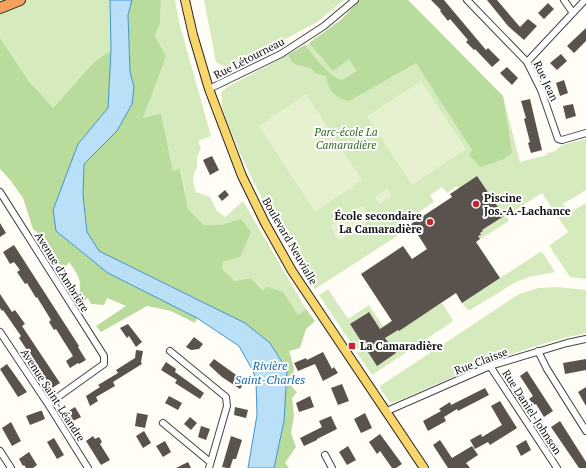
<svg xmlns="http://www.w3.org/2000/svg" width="586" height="468" font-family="'PT Serif',serif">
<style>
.green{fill:#d5ebbd}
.forest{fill:#b9dc9c}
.pitch{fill:#e6f2cf}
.water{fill:#b9e0f7;stroke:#3f96cf}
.building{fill:#5a524d}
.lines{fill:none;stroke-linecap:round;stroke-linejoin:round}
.minor-casing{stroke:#444;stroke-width:8}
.major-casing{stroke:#222;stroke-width:10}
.highway-casing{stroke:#222;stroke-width:12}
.minor{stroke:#fff;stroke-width:6}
.major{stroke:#f9d66b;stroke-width:8}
.highway{stroke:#f5a25d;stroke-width:10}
.poi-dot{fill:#c4262e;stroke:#fff;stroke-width:1.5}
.labels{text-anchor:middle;stroke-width:4;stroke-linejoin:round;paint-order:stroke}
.street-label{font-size:11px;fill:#111;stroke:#fff}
.park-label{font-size:11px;font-style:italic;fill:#2f6b1f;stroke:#fff}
.poi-label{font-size:11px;font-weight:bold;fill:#111;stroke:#fff;text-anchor:start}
.water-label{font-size:12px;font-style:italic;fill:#1768a6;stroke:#fff}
</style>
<rect width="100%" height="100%" fill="#fffdf5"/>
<!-- green -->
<path class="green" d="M0,0H110L111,50L94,62L53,108L28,80L0,38Z
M161,0H175L179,22L211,136L198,141L201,148L197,157V168L194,173L193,182L196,192L210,197L217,211L225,217L243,201L306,309L298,315L264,290L251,278L235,281L223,270L221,262L241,219L220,225H204L188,209L181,169L173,171L161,113L143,118L158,79L166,56L155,36L160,23Z
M204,0H344L317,22L230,69L216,62Z
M360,0H408L503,96L520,162L547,155V153L555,151L562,145L586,139V190L563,204L569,213L586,203V279L570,277L550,247V245L568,232L542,193L506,216L509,221L480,239L478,236L481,235L480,233L483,231L482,230L504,216L477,176L459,188L457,186L447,193L442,187L430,195L434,202L397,226V236L315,289C284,239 254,189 232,134C228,123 220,108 222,96L221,95L222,91L229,86L310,43L342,19Z
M540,252L543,253L555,272L529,277L514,283L470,310H468L462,303Z
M558,287L586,290V333C519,347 456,375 393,403L389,401L380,388V386L519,294L538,288Z
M328,289L348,319L369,305L383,326L392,320V321L380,329L368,312L350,324L377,365L395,353L385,338L442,303L453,320L452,322L372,375L357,353L359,351L355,345L353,346L319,295Z"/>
<!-- forest -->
<path class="forest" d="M132,0H161L160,23L155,36L166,56L158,79L143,118L161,113L173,171L180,168L188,209L204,225H220L241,219L251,232L240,257L222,262L223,270L235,281L251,278L263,290L268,287L283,292L298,315L306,309L315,321L306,329L300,348L289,351L294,368L292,387L297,392L292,398L294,416L291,433L296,447L285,463L289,468H274L284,421L287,370L194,298L98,251L87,232L83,195L84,164L117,131L134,87L130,72L128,15Z
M360,0H408L503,96L512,153L504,159L480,167L469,155L472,150L416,63L349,101C333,97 329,91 326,76L315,73L311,68L297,65L292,62L288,55L305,45C314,56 329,77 342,80L357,71L349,59L333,71L309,43L342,19Z
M0,38L28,80L53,108L94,62L111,50L108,108L78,144L53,210L108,273L197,318L195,323L171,311L147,306L101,332L96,326L126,306L107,298L104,305L91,304L88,298L81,303L78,299C83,281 79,276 69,262L62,272L46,246L47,241L33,229L23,198L11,181L0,169Z"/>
<!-- pitch -->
<path class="pitch" d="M421,81L466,149L412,185L367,116Z
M306,94L362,180L315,212L259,126Z
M387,189L392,196L379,204L375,197Z
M362,206L371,220L339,241L330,226Z"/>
<!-- water -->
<path class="water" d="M110,0H132L128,15L130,72L134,87L132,104L117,131L84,164L83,195L87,232L99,251L245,323L270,343L287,370L284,421L274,468H248L257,415L256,381L253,371L239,346L197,318L108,273L56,231L53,210L78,144L108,108L111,50Z"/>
<!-- building -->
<path class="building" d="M431,0H444L486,50L488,48L500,60L492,67L475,49L474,50L466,42L468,40L450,19L448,21L440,11L441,10Z
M487,0H497L520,27L528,19L537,26L524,40L508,26Z
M548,3L554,9L544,19L538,13Z
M586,28V41L574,53L567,46Z
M561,54L567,61L557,70L550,63Z
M507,67L518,78L512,85L500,73Z
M564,80L568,93L560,96L556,83Z
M530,99L542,150L531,153L528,143L530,142L524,119L526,118L521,101Z
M573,104L576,116L566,119L563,106Z
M212,156L219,170L210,175L203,160Z
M477,176L504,216L482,230L483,231L480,233L481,235L478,236L480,239L476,242L500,278L462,303L456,293L399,331L398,330L385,338L396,353L377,366L350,324L369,312L380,329L392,321L361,274L403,246L412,259L427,249L411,224L452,197L450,194Z
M225,190L229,195L222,201L218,196Z
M0,223L6,233L0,237Z
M14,245L79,346L78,347L86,360L79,364L78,363L70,368L66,361L73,356L56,329L54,330L49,322L51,320L37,297L36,298L27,283L25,284L17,272L20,270L14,262L10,264L3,252Z
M0,294L12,312L15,310L25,324L22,326L60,383L52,388L19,338L21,336L3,310L2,311L0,308Z
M128,324L142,342L136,347L129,336L127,338L120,328Z
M194,337L203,344L199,349L191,350L186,347Z
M136,350L143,351L141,362L142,364L113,382L115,386L96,397L98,401L90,406L86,396L100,387L98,385L118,373L116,370L135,358Z
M323,352L332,369L334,367L338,373L323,381L315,364L298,371L294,363L306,358L307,360Z
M214,359L239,377L240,375L247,379L240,389L222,377L209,365Z
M586,359V370L565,374L563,363Z
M166,362L176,369L175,372L204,393L200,399L175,383L177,380L161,370Z
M7,364L27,392L18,397L0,369Z
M527,371L553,411L544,417L536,404L534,405L529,399L533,396L520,376Z
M342,384L349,401L338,405L331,388Z
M586,387V406L578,392Z
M485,388L489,395L458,411L457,409L444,417L446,421L428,431L423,421L441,411L439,409L450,402L451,405Z
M169,396L182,403L178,410L165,403Z
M310,396L314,407L299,412L296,403Z
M500,401L517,428L490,445L488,442L475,449L470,440L481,434L482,437L502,425L491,406Z
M75,407L81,417L73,421L67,412Z
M235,407L248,410L246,418L234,415Z
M40,411H42L45,419L30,425L26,416Z
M137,413L148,415L145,428L135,426Z
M365,413L372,428L361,433L354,419Z
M331,416L337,429L317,439V440L304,446L300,438L322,427L319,421Z
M190,417L197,423L191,430L184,424Z
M560,421L586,462V468H579L551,427Z
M11,422L21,441L12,446L2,428Z
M201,426L210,429L206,440L198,437Z
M144,431L151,443L143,448L136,436Z
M380,434L402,464L396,468H392L380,451L377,454L369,442Z
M93,436L95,439L99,437L102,442L100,444L110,460L101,465L86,441Z
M231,436L242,440L236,459H233L230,468H227L222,467Z
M54,438L64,455L57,459L47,442Z
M440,440L452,458L472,446L478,455L466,463L470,468H448L433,445Z
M526,440L531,450L521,456L516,446Z
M165,441L171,452L163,457L156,446Z
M348,446L356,460L347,465L339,452Z
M29,452L37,465L33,468H26L24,465L23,466L19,459Z
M188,462L191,468H176Z"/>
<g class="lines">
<!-- minor casing -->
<g class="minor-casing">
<path id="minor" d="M467,0L527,62L541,90L558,139L562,140L586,133
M564,0L573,13
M527,62L585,0
M209,89L281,54L324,26L355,0
M0,192L104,356V364L48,404
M0,332L48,404L88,468
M170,351L226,397L227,406L209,468
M538,351L547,369L586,431
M490,366L557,468
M387,411L490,366L567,343L586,339
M163,423L210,462
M0,451L11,468
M325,455L332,468"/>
</g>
<!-- major casing -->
<g class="major-casing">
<path id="major" d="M185,0L193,35L209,89L242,176L265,223L292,271L424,468"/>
</g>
<!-- highway casing -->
<g class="highway-casing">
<path id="highway" d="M0,8L20,0"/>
</g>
<!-- minor -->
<use href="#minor" class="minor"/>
<!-- major -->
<use href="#major" class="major"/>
<!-- highway -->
<use href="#highway" class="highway"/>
</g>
<!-- markers -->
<g class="poi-dot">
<circle cx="476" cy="204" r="4"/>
<circle cx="430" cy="222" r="4"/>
<rect x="348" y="342" width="8" height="8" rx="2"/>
</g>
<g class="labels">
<!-- street labels -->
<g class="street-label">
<text transform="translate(249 58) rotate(-27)" y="4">Rue Létourneau</text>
<text transform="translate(546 81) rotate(65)" y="4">Rue Jean</text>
<text transform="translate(290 241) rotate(60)" y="4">Boulevard Neuvialle</text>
<text transform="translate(62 272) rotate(58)" y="4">Avenue d'Ambrière</text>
<text transform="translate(481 361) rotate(-21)" y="4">Rue Claisse</text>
<text transform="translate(53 395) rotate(57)" y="4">Avenue Saint-Léandre</text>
<text transform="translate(532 412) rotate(57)" y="4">Rue Daniel-Johnson</text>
</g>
<!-- park labels -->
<g class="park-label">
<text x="346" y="136">Parc-école La<tspan x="346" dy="13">Camaradière</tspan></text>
</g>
<!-- poi labels -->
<g class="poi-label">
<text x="484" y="202">Piscine<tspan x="484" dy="13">Jos.-A.-Lachance</tspan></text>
<text x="422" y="220" text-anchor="end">École secondaire<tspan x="422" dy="13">La Camaradière</tspan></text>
<text x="360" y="350">La Camaradière</text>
</g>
<!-- water labels -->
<g class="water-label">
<text x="270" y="370">Rivière<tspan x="270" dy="14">Saint-Charles</tspan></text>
</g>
</g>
</svg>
